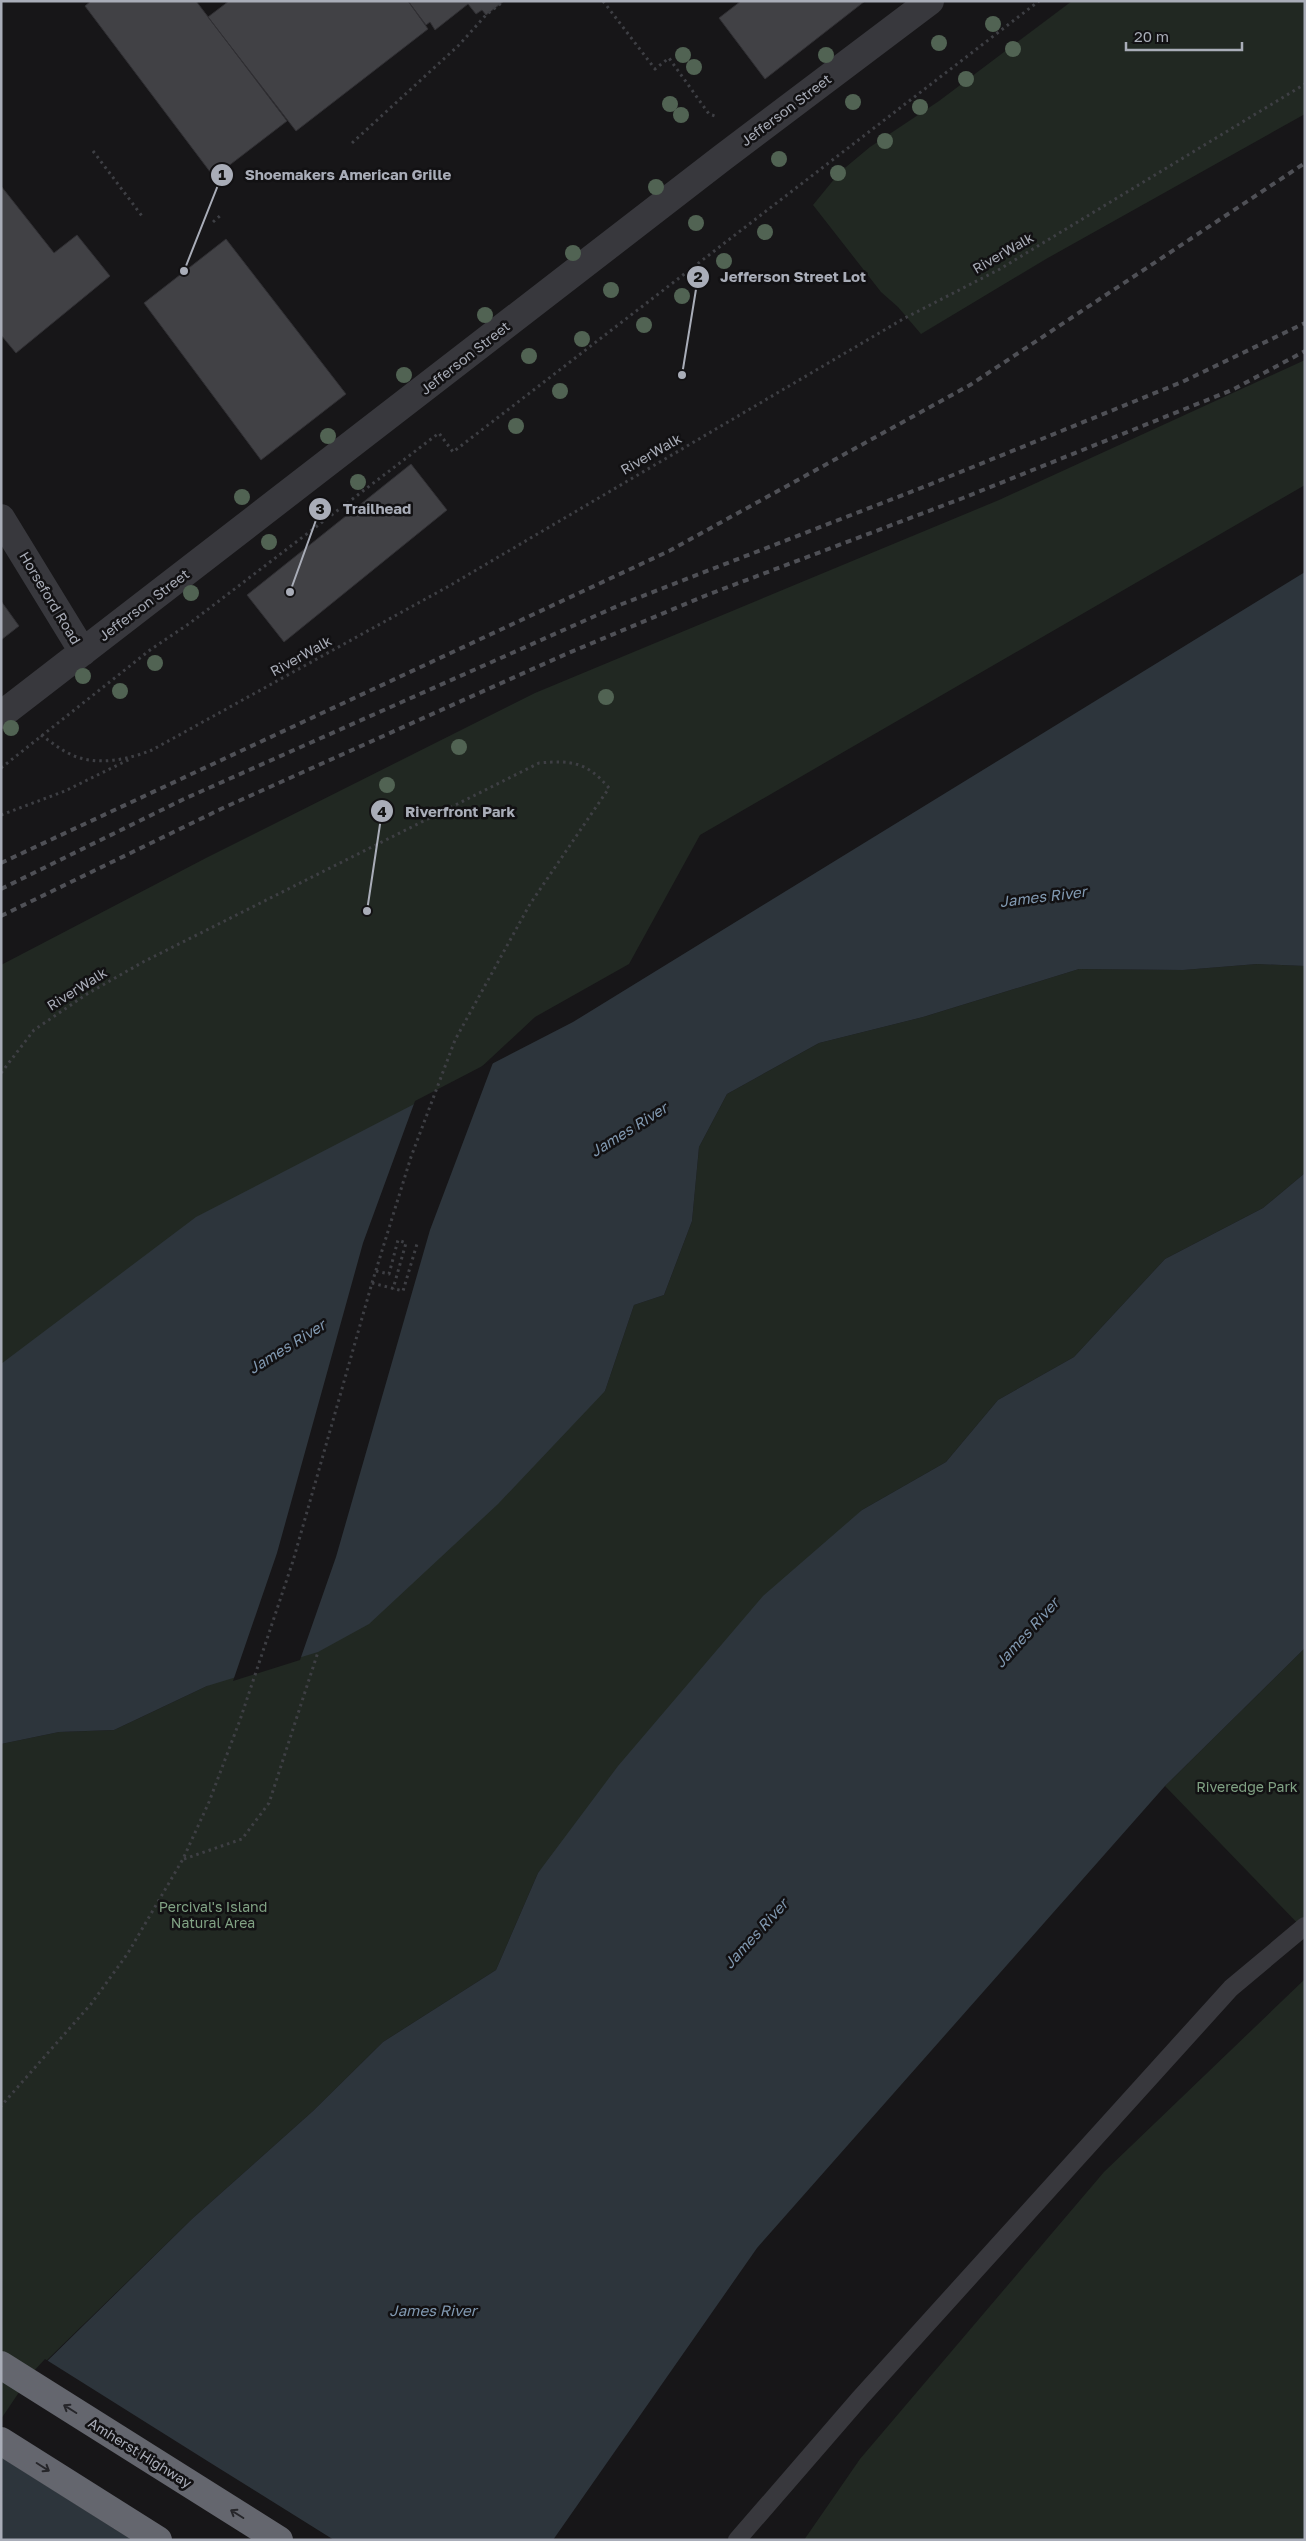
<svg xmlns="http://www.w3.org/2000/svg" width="1306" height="2541" font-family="'Golos Text',sans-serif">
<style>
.green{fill:#212822}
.water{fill:#2d353c}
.pier{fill:#171618}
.building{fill:#414145;stroke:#313034}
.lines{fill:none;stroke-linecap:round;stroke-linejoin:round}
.path{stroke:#3e3f44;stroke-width:3;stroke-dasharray:2.5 4;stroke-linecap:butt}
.service{stroke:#38383d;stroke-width:18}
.minor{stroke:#38383d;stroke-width:28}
.motorway{stroke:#64666e;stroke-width:28}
.rail{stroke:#4f5056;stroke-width:4;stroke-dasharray:6 5;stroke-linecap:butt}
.tree{fill:#516353}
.oneway{stroke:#26262a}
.labels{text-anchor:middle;stroke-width:5;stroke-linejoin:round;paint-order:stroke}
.street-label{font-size:14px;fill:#a9adb8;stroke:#121113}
.park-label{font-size:14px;fill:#81a284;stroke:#121113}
.water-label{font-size:15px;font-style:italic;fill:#8199b1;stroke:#121113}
.leader{fill:none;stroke:#a9adb8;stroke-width:2}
.callout-dot{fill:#a9adb8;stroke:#121113;stroke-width:2}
.mark-label{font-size:15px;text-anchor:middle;font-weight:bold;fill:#111}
.callout-label{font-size:15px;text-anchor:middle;font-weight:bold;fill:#a9adb8;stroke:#121113;stroke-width:5;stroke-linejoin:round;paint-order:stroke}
</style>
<rect width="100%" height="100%" fill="#171618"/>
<!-- green -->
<path class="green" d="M1072,1H1305V114L1046,259L921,334L898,307L881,292L813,205L840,172L870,147L939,101Z
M1305,360V485L700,835L629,964L535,1017L300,1236L1,1423V965L206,858L535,693L999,500Z
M1257,964L1305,966V1173L1263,1208L1165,1259L1074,1357L998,1400L946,1462L862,1510L538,1873L496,1970L383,2042L313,2111L192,2219L47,2360L1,2424V1744L59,1732L114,1730L207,1686L605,1391L634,1305L664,1295L692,1221L699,1147L727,1094L819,1043L923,1017L1079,969L1183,970Z
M1305,1648V1931L1165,1786Z
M1305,1979V2540H804L860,2459L1104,2172Z"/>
<!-- water -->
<path class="water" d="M1305,572V966L1257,964L1183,970L1079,969L923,1017L819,1043L727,1094L699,1147L692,1221L664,1295L634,1305L605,1391L498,1504L369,1624L318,1652L207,1686L114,1730L59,1732L1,1744V1364L196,1217L573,1022Z
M1305,1173V1648L1165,1786L757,2248L553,2540H1V2424L34,2374L192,2219L313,2111L383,2042L496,1970L538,1873L618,1766L763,1596L862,1510L946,1462L998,1400L1074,1357L1165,1259L1263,1208Z"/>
<!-- pier -->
<path class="pier" d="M494,1060L430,1230L336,1557L300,1660L233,1681L277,1553L363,1243L415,1101Z
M45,2359L209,2462L334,2540H132L1,2457V2419L32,2373Z"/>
<!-- building -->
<path class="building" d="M91,1H196L287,121L214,177L85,6Z
M229,1H408L428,29L296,131L208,17Z
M408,1H504L486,15L482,10L476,14L468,4L435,30L430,22L426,25Z
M741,1H865L765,79L719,18Z
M1,186L54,253L77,235L110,276L16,353L1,335Z
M226,239L346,394L261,460L144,303Z
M411,464L447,510L284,642L247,595Z
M1,601L19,626L1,640Z"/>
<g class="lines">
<!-- path -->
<path class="path" d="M603,1L655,69L669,58L709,114L718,117
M352,143L459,45L486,15L504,1
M93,151L142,216
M213,222L222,214
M41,735C50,741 58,748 68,753C93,767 127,760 152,750L449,586L903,319L1000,269L1305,84
M1,768L150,650L190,623L439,433L453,452L1039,1
M1,815L65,791L130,759
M1,1073L34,1030L87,994L143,962L539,763C571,760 587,762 609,788L530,904L455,1040L411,1157L372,1283L293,1561L240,1720L209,1802L183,1859L128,1953L91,2004L1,2106
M376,1271L389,1274L398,1240L406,1243L393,1289
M372,1283L403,1291L417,1244
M184,1859L242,1839L269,1803L318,1652"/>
<!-- service -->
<path class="service" d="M737,2540L860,2398L1231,1988L1305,1926"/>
<!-- minor -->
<path class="minor" d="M1,518L83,652
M1,715L722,158L930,1"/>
<!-- motorway -->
<path class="motorway" d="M1,2365L279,2540
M1,2441L158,2540"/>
<!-- rail -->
<path class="rail" d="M1,863L669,551L970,385L1305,163
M1,889L184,799L622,604L926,486L1182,382L1305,323
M1,916L223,808L566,654L707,595L963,498L1232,390L1305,351"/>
</g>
<!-- trees -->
<g class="tree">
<circle cx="993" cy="24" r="8"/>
<circle cx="939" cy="43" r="8"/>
<circle cx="1013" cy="49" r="8"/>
<circle cx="683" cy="55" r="8"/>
<circle cx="826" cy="55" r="8"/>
<circle cx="694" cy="67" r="8"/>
<circle cx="966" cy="79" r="8"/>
<circle cx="853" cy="102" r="8"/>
<circle cx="670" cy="104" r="8"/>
<circle cx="920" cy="107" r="8"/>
<circle cx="681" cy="115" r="8"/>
<circle cx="885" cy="141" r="8"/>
<circle cx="779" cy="159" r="8"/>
<circle cx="838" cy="173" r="8"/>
<circle cx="656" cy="187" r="8"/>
<circle cx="696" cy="223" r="8"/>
<circle cx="765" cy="232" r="8"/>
<circle cx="573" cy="253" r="8"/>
<circle cx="724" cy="261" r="8"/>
<circle cx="611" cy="290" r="8"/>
<circle cx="682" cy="296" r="8"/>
<circle cx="485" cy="315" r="8"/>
<circle cx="644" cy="325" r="8"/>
<circle cx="582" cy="339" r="8"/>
<circle cx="529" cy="356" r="8"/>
<circle cx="404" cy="375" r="8"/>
<circle cx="560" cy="391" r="8"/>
<circle cx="516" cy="426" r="8"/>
<circle cx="328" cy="436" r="8"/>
<circle cx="358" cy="482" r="8"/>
<circle cx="242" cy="497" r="8"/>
<circle cx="269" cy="542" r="8"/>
<circle cx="191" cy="593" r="8"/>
<circle cx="155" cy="663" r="8"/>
<circle cx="83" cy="676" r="8"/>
<circle cx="120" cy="691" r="8"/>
<circle cx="606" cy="697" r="8"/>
<circle cx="11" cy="728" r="8"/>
<circle cx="459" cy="747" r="8"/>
<circle cx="387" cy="785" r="8"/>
</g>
<!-- one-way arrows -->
<defs><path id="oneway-shaft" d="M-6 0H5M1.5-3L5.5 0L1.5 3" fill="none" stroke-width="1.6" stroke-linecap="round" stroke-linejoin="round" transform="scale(1.25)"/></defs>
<g class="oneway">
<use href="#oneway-shaft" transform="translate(70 2409) rotate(-148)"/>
<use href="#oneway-shaft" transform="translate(43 2467) rotate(32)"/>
<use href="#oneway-shaft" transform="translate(237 2514) rotate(-148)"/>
</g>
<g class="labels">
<!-- street labels -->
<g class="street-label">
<text transform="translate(786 110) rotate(-37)" y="5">Jefferson Street</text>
<text transform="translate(1003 253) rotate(-30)" y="5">RiverWalk</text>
<text transform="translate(465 358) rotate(-38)" y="5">Jefferson Street</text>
<text transform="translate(651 454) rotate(-30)" y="5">RiverWalk</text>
<text transform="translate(50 598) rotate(59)" y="5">Horseford Road</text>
<text transform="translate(144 605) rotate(-37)" y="5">Jefferson Street</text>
<text transform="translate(301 656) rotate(-29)" y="5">RiverWalk</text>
<text transform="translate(77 989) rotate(-32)" y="5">RiverWalk</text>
<text transform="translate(140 2453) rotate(32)" y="5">Amherst Highway</text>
</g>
<!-- park labels -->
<g class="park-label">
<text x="1247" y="1792">Riveredge Park</text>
<text x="213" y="1912">Percival's Island<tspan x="213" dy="16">Natural Area</tspan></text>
</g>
<!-- water labels -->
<g class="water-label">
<text transform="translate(1043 897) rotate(-7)" y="5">James River</text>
<text transform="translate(629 1130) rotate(-32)" y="5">James River</text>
<text transform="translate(287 1347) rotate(-32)" y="5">James River</text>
<text transform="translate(1027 1633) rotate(-48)" y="5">James River</text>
<text transform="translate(756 1934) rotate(-48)" y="5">James River</text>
<text x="433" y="2316">James River</text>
</g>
</g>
<!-- callouts -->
<path class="leader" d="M184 271L222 175M682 375L698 277M290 592L320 509M367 911L382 811"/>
<g class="callout-dot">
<circle cx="184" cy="271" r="5"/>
<circle cx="682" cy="375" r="5"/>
<circle cx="290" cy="592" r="5"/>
<circle cx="367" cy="911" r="5"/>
<circle cx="222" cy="175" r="12"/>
<circle cx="698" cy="277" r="12"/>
<circle cx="320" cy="509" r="12"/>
<circle cx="382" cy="811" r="12"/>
</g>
<g class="mark-label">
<text x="222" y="180">1</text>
<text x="698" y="282">2</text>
<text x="320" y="514">3</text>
<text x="382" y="817">4</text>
</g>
<g class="callout-label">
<text x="348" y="180">Shoemakers American Grille</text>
<text x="793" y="282">Jefferson Street Lot</text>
<text x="377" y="514">Trailhead</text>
<text x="460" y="817">Riverfront Park</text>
</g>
<!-- border -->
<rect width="1306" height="2541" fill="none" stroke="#a9adb8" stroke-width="5"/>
<!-- scale -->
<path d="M1126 42v8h116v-8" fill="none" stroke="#a9adb8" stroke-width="2.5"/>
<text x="1134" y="42" font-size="15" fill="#a9adb8" stroke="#121113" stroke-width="4" paint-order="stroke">20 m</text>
</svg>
